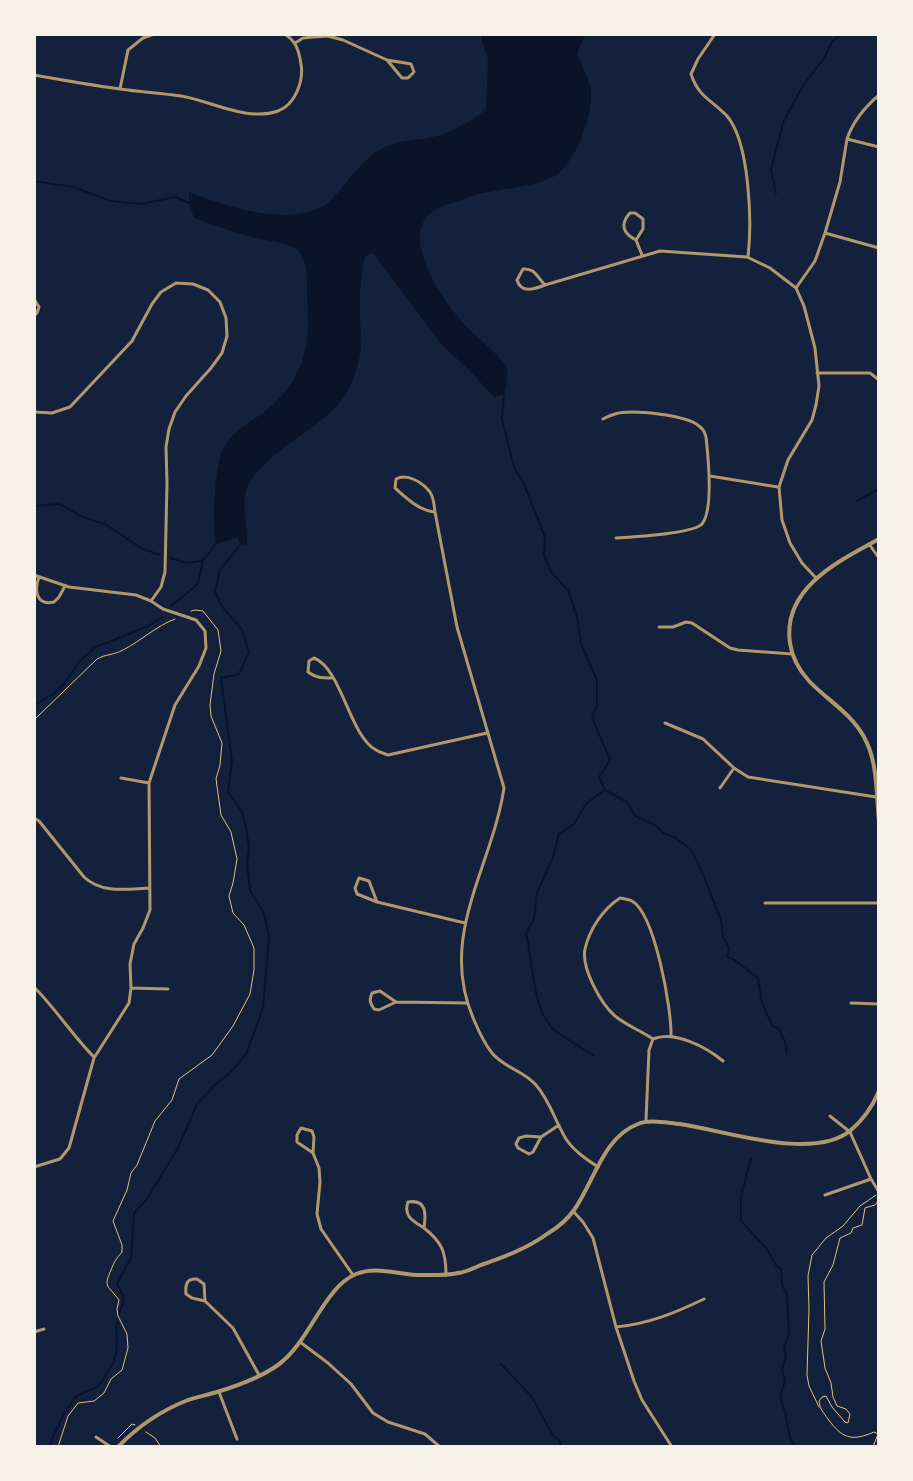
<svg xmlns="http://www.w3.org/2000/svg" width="913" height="1481" font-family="Figtree,sans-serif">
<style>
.water{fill:#0b132b}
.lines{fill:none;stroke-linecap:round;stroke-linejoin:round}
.stream{stroke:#0b132b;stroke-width:2}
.path{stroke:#e5c07b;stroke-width:1}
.minor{stroke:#b1986c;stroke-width:3}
.tertiary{stroke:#b1986c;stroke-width:4}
</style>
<rect width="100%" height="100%" fill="#14213d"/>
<!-- water -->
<path class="water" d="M480,34H586L577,53C581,64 591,82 591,93C592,117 576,161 556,175C538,187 500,189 479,194C471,196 464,199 456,202C446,205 431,209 425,219C406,248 446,305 466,326C475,336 500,355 505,365C510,373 506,385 504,394L494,397L468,369L442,345L373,253L365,256C361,275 359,296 360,316C360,326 362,337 361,347C360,360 355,376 349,388C331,429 252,453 245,496C243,509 248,530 247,545L240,544L237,537C232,540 223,542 216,543C212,524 214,465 224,447C232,433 247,424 260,415C290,394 307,364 308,328C308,316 307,303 307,291C307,277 308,254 293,247C281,242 265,240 252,237C232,232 213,225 194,218L189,203V192C224,206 299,231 331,200C348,183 361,159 383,148C399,139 420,141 437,136C455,131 470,121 486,110L488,59Z"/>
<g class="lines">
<!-- stream -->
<path class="stream" d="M34,181L73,187L111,201L141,204L175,197L192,204
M776,193L771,169L784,120L804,84L824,58L832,42L841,34
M504,395L502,419L514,467L524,484L545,537L544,555L551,572L568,590L577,617L581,644L597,680V705L592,717L610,760L599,777L605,790L627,802L635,816L655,825L663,833L676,838L691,850L700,867L721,920L723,937L729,948L727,957L733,959L758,978L762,1003L772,1025L779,1029L785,1042L787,1054
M857,501L879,489
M34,506L60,504L83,517L105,524L141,548L160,555
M170,558L187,563L201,561
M171,606L198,584L203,560L218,541
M34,705L53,694L64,684L79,662L94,648L146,627L163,617
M594,1056C584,1049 559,1035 552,1028C532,1007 533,961 526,933L534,919L537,893L553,857L559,834L574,824L586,804L603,791
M751,1159L741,1196V1221L767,1249L776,1265L781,1269L782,1284L787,1295L789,1332L784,1349L786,1357L782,1368L785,1381L780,1397L785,1412L790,1438L796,1447
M501,1364L532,1397L553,1436L559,1440L562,1447
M49,1447C56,1430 63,1412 75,1398C81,1391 91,1392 97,1387C101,1383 112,1366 114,1361C120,1346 114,1333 118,1318C122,1300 129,1303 117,1284L131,1258L134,1213L147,1199L178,1148L197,1104L217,1083L231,1072L246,1054L263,1008L269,937L264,913L250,890L247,864L249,848L246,827L242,812L228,792L232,761L221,678L239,674L249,652L242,630L221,605L215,591L220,570L240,545"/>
<!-- path -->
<path class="path" d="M34,720L97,659C106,654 114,655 123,650C141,641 156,626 175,619
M819,1407L809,1386L807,1375L809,1309L808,1276L812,1255L826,1238L843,1226L860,1206L876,1195
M146,1432L155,1438L161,1447
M118,1438L132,1424L135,1425
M58,1447L68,1416L78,1403L94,1401L104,1393L111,1379L122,1370L128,1348L127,1334L118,1316L117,1309L119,1300C108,1285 103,1288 111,1270C114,1262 116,1259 122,1252V1245L113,1221L127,1190L131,1173L137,1165L155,1121L172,1100L179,1079L212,1055L233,1026L250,994L254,970V948L244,925L233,913L229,896L233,883L237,859L231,832L221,815L216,779L220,765L222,743L211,716L210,705L214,674L221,651L218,630L203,611L195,610L191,611
M873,1447L878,1434L874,1432C851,1442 842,1438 828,1419C823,1412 820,1409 819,1401L822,1397L826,1396L832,1407L845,1422L848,1423L850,1414L846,1409L837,1406L833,1397L831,1383L825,1368L821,1341L825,1329L824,1282L833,1265L840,1238L851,1233L853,1228L862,1225L865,1208L875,1205L879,1200"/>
<!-- minor -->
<path class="minor" d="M715,34L698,59L691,74C699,98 711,99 727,116C750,143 752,223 748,257
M295,43L303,38L313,37L328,36L343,40L387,60L402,78H408L414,72L411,64L387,60
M34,75C62,80 91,85 120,89C140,92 161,93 181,96C212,101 246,122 278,111C295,105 304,81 301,64C299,51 296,40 284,34
M120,89L128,50L143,38L154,34
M879,95C865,107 853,121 847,139L879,147
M825,233L879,248
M636,240C624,234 619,225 630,213H635L643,219V229L636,240L642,255
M545,285C535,289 521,294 517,280L523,269C535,268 537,277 545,285L660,251L747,257L770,268L796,288L804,306L815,348L819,386L816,405L812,420L788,460L779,487L782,520L790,543L802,563L816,578
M796,288L815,261L825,233L840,182L847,139
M34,299L39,307L37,313L34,316
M817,373H870L879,380
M34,412L52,413L70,407L132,341L152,304L161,292L176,283L193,284L208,290L220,302L226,318L227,336L222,353L211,368L186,396L175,412L169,429L166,447L167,483L165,572L161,587L151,601
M603,419C607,417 611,415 615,414C631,409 687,415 699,426C704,430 704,431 706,437C708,455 714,509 702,524C693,534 632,537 616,538
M710,476L778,487
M435,512C434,505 434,498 430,492C422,482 407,473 396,479L395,488C406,498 420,511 435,512L457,627L504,788C492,868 437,937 474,1020C479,1032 484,1043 492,1053C503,1067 524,1071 536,1085C550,1101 555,1121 566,1139C574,1151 586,1159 598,1167
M869,544L879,558
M34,575L69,587L136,595L151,601L163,609L196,620L205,631L206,648L199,666L175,705L149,783L150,910L143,928L134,944L130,964L131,988L129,1003L94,1058L69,1148L60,1159L34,1167
M39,577C34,590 36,606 54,602L59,597L65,586
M659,627H673L686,622L692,623L730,648L738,650L792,654
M332,678C322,678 316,678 308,672L309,661L314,658C342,669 349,735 376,750C380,753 384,753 388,755L487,733
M665,723L703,739L734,768L748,777L876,797
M121,778L149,783
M720,788L734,768
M34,818L39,821L84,877C102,894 127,889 149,888
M377,902L357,894L355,888L359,878L369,881L377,902L465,923
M765,903H879
M34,987C56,1009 72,1035 94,1057
M131,988L168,989
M396,1002L379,1010L374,1009C370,1003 369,1000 372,993L380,991L396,1002L466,1003
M851,1003L879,1004
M653,1039C641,1031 626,1025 615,1016C601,1004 581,968 585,949C589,930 603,909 620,898C624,899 628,899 632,901C655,914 672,1010 671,1037
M830,1116L850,1132L871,1179L879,1192
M646,1120L649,1050L653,1039C674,1030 706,1047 723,1061
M541,1137L533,1152L529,1154L518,1148L516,1144L519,1138L526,1136L541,1137L559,1125
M313,1153L297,1142V1135L301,1128L312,1131L314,1137L313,1153L319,1168L320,1182L317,1214L321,1229L353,1275
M825,1195L871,1179
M573,1211L583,1222L593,1238L616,1327L634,1381L642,1400L672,1447
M424,1228C413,1221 403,1216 408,1202C427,1199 426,1214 424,1228C442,1242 446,1252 446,1275
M205,1301L192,1298L186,1294C185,1284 187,1278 197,1279L204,1284L205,1301L233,1328L259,1375
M616,1327C648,1324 675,1313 704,1299
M34,1332L44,1329
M300,1342L328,1363L351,1384L373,1413L388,1422L425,1434L440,1447
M219,1392L237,1439
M96,1437L111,1447"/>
<!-- tertiary -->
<path class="tertiary" d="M879,539C839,561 782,588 790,643C792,657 799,670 809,681C827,700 851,713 864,737C878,762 876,793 879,821
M118,1447C138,1426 160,1411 188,1400C197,1397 207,1395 217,1392C237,1386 261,1377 278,1365C310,1342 323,1288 356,1274C376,1266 396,1274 416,1275C430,1275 445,1276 458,1273C466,1272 474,1268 481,1265C504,1257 528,1248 547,1234C557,1228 567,1220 574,1210C594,1182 603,1137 638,1124C649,1119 667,1123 680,1124C723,1130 814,1162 851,1130C863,1120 873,1105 879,1091"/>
</g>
<!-- border -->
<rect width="913" height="1481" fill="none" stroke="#f6f1e7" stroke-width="72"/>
</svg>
